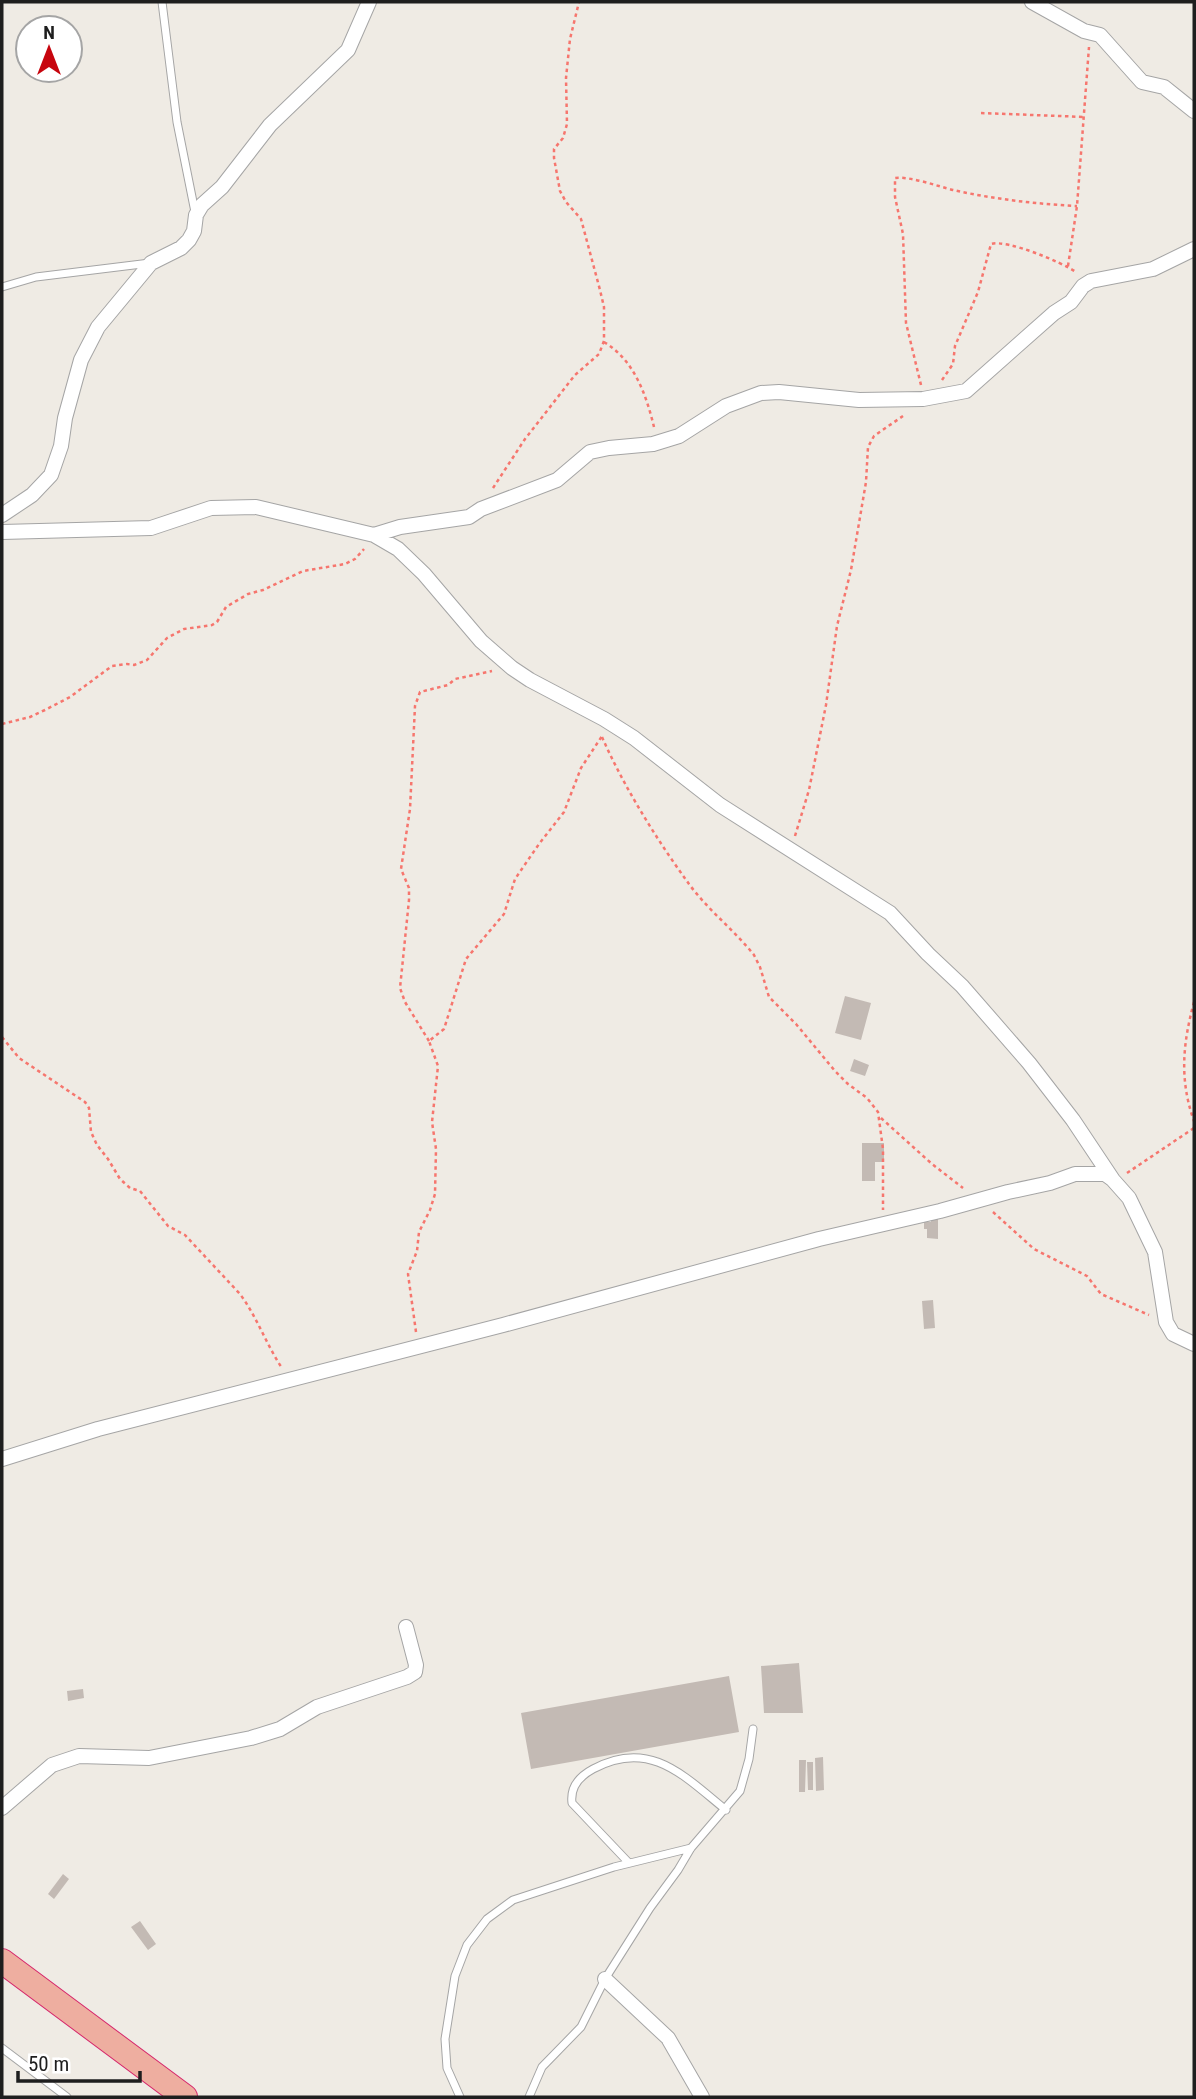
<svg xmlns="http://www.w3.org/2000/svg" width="1196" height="2099" font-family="'Roboto Condensed',sans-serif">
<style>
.building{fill:#c3bab4}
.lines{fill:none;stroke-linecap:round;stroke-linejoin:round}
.service-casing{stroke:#a5a5a5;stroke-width:9}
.minor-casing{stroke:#a5a5a5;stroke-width:16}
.trunk-casing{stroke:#d6286c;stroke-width:26}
.path{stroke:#f6766e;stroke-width:2.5;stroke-dasharray:3.5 3.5;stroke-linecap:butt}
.service{stroke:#fff;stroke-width:7}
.minor{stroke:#fff;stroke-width:14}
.trunk{stroke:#eeaea0;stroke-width:24}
</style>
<rect width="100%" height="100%" fill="#efebe4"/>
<!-- building -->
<path class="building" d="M845,996L871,1003L861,1040L835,1033Z
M854,1059L869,1065L865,1076L850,1071Z
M862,1143H884V1162H875V1181H862Z
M931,1216H938V1239L927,1238V1229H924V1222H931Z
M933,1300L935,1328L924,1329L922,1301Z
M799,1663L803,1713H764L761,1666Z
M729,1676L739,1732L531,1769L521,1713Z
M83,1689L84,1698L68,1701L67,1691Z
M823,1757L824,1790L816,1791L815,1758Z
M799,1760H806L805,1792H799Z
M807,1762H813V1790H808Z
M63,1874L69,1879L54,1899L48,1894Z
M140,1921L156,1944L148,1950L131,1927Z"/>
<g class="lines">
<!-- service casing -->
<g class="service-casing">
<path id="service" d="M162,2L177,122L195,212
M2,287L36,277L150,263
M629,1863L572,1803C570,1787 580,1776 593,1769C650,1738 684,1776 726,1810
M2,2048L67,2097
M460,2097L447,2068L445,2039L455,1976L467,1945L487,1919L513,1900L614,1867L691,1848
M529,2097L542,2067L581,2027L605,1979L650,1908L678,1870L691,1848L740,1791L749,1759L753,1729"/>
</g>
<!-- minor casing -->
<g class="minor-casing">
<path id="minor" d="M1032,2L1084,31L1100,35L1142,82L1164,87L1194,111
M2,515L32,495L51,475L61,446L65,418L81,360L98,327L151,263L181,248L189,240L194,231L196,215L202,205L222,187L270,125L348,50L369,2
M2,532L151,528L211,508L256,507L374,535L398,549L424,574L481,641L512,668L530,680L604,719L634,738L720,805L890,913L928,954L962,986L1029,1063L1073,1120L1113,1180L1129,1198L1155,1252L1166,1322L1173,1334L1194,1344
M374,535L400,527L469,517L481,509L557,480L590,452L609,448L653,444L679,436L726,406L761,393L779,392L859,400L923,399L966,391L1054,313L1071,302L1083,286L1091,281L1153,269L1194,249
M2,1459L98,1429L503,1325L819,1239L940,1211L1008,1192L1050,1183L1075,1174H1105L1112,1179
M2,1808L52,1765L79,1756L149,1758L251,1738L280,1729L317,1707L407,1677L415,1672L416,1665L406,1627
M605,1979L668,2038L702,2097"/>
</g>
<!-- trunk casing -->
<g class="trunk-casing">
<path id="trunk" d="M2,1961L185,2097"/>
</g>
<!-- path -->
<path class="path" d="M981,113L1085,117
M1068,266L1077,206L1089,47
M604,342C634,360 646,394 654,427
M942,380L953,364L955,346L978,292L991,244C1007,239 1061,262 1076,272
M921,385L906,323L903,234L895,197V178C910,176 937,186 953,190C993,199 1036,204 1077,206
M493,488L525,439L575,375L599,354L604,341V307L600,290L581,219L566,202L560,191L554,158V149L563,138L567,124L566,78L570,39L579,2
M2,724L30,717L45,710L70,697L112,666L127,664L134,665L147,660L167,638L184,629L212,625L217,622L226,607L248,594L263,590L303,571L345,564L355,559L364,549
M602,737C624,787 657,840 689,884C708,910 734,930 754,955L760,967L769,997L796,1024L835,1071L848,1084L867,1098L878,1112L883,1149V1210
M795,836L809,790L826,705L837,626L851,570L866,482L868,447L874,436L903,416
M1194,1002C1183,1043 1179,1079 1194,1121
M2,1037L19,1058L85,1102L89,1108L91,1132L97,1145L108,1159L120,1179L130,1188L140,1191L168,1226L185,1235L240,1294C257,1317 266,1344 282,1368
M429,1041L405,1002L400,988L409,900V888L401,869L410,809L415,706L420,692L448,685L455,679L492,671
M881,1118L932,1164L963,1188
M1127,1173L1194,1128
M993,1212L1034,1249L1087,1276L1101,1294L1149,1315
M416,1332L408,1274L417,1251L419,1232L430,1210L435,1194L436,1149L432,1122L438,1066L429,1041L444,1029L466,959L504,914L515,879L539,844L564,812L581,768L602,736"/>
<!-- service -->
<use href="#service" class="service"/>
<!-- minor -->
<use href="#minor" class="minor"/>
<!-- trunk -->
<use href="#trunk" class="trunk"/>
</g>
<!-- border -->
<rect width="1196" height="2099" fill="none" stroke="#1e1e1e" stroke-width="7"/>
<!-- north arrow -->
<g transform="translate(49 49)"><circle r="33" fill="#ffffff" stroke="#a5a5a5" stroke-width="2"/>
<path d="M0-5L12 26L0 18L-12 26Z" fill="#c7050e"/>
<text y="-10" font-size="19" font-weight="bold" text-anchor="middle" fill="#1e1e1e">N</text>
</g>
<!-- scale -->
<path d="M18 2071v10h122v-10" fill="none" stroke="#1e1e1e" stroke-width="3.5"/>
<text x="28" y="2071" font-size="21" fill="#1e1e1e" stroke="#ffffff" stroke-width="5" paint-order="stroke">50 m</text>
</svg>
